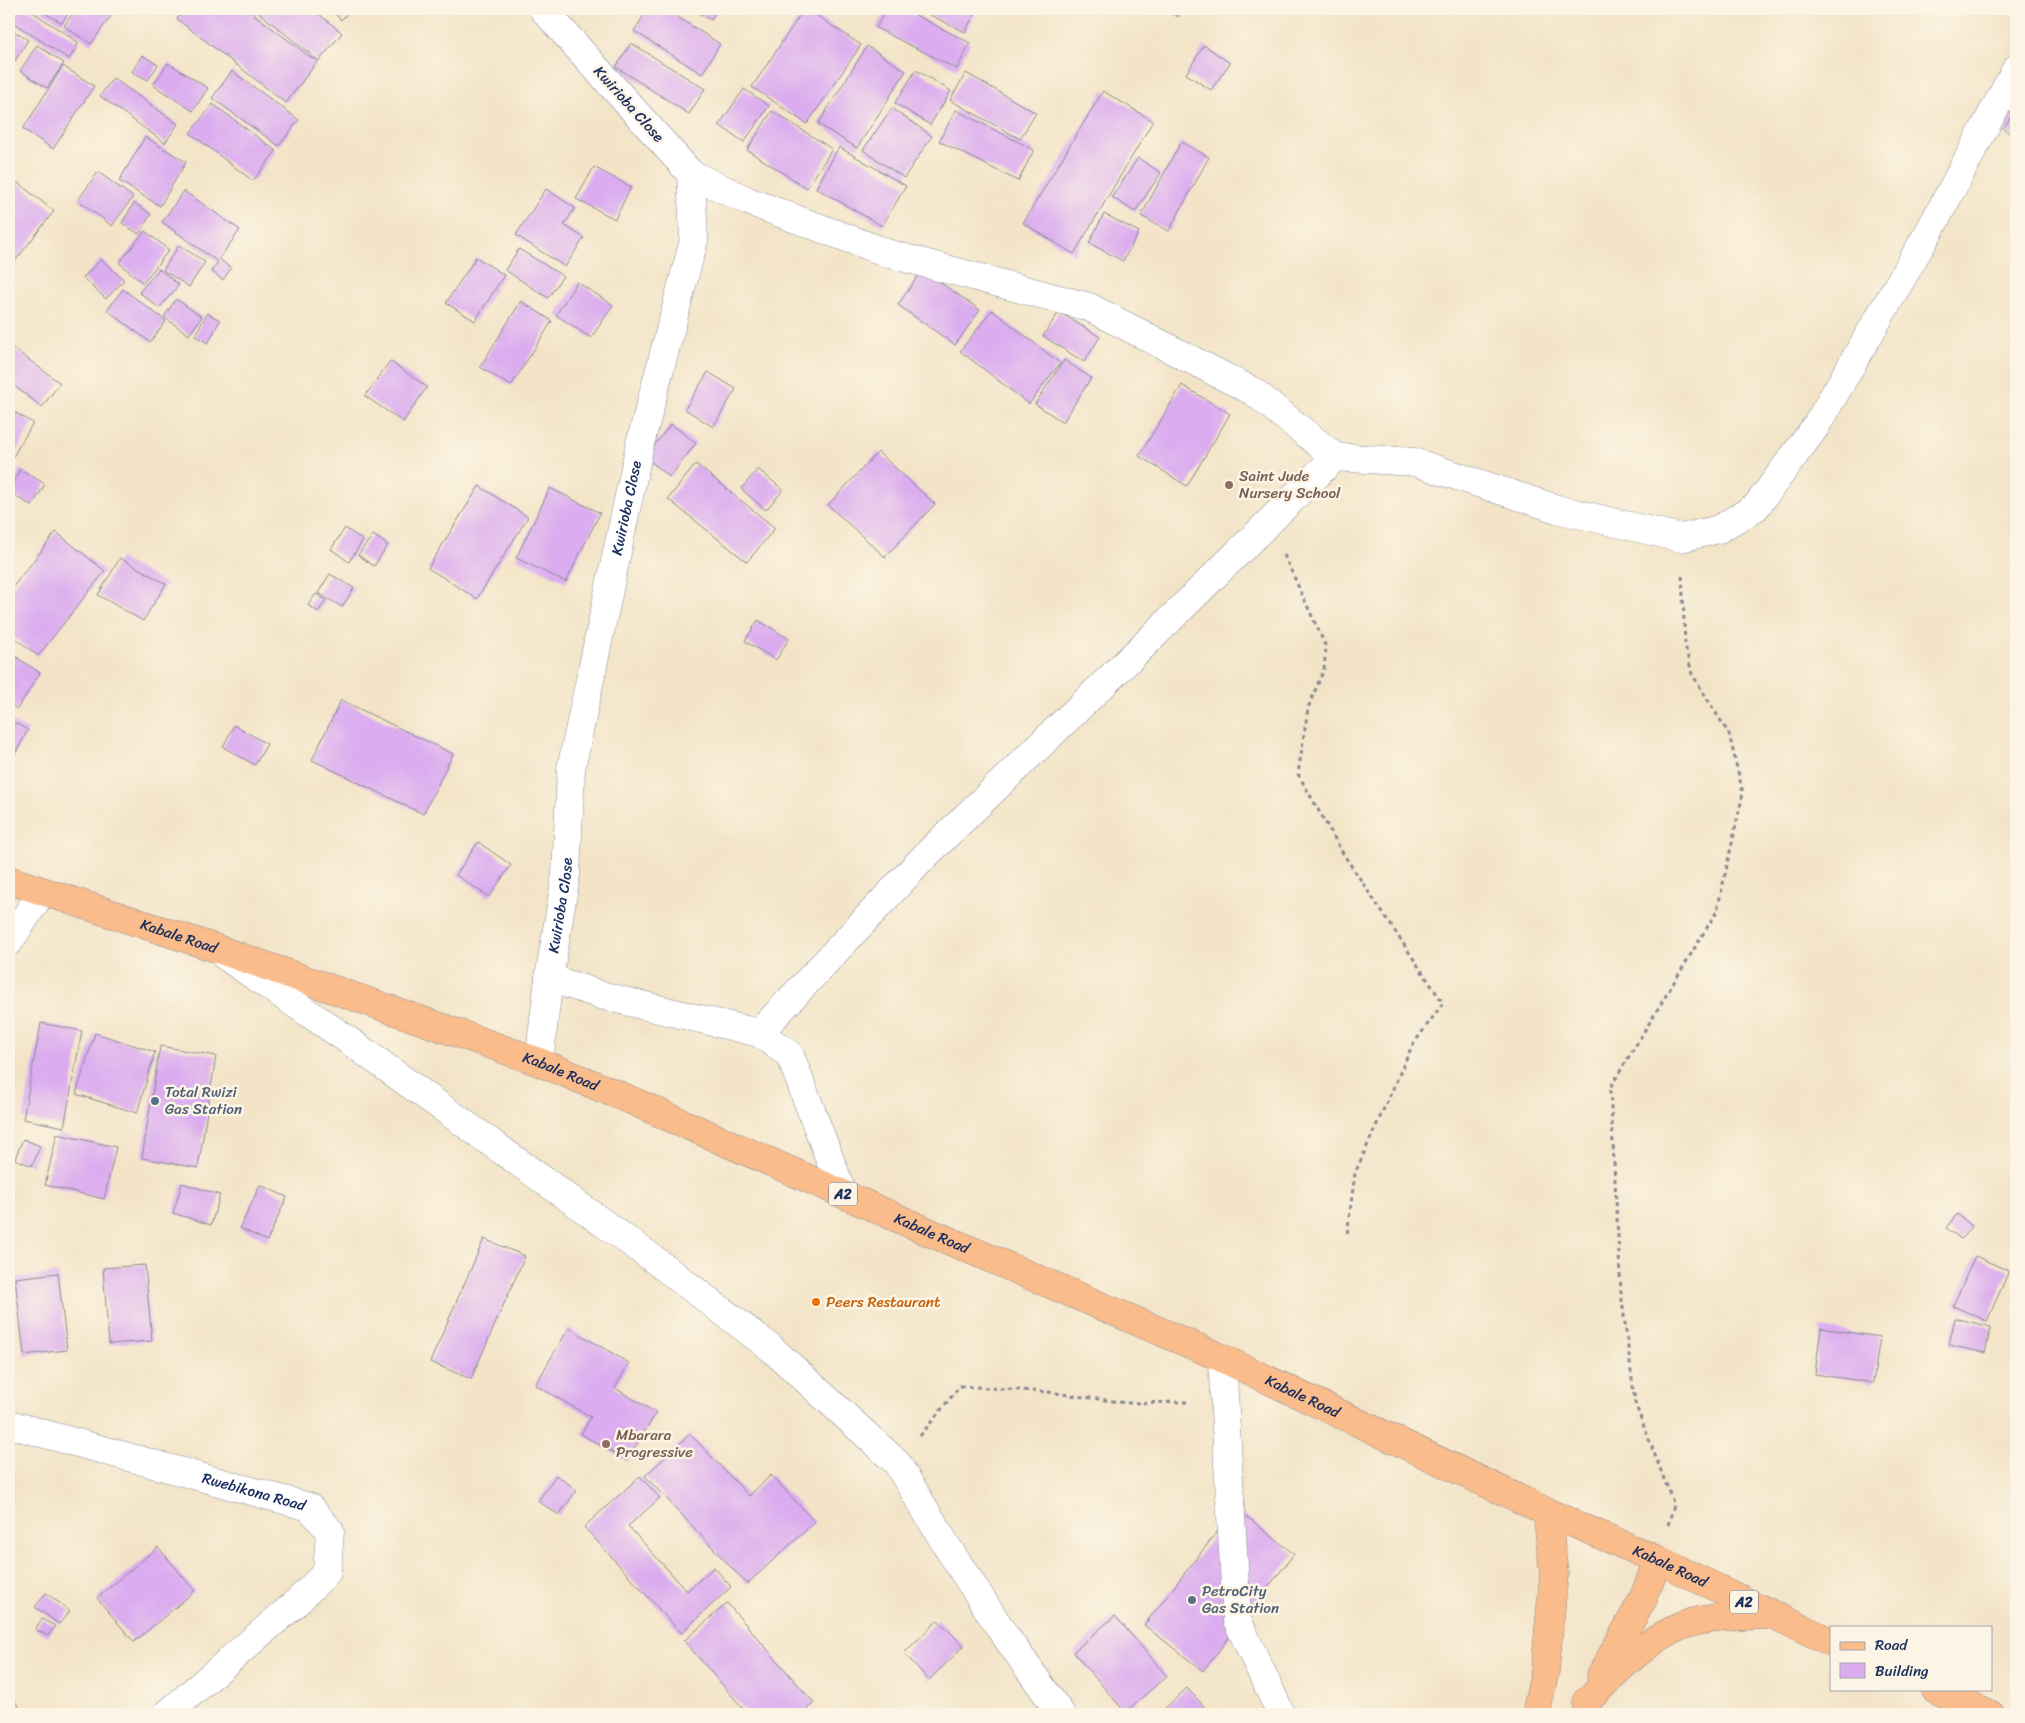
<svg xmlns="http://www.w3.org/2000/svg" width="2025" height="1723" font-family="Sriracha,sans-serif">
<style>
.building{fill:#dbacef}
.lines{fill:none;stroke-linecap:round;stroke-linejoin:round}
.minor-casing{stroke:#878a92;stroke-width:29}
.major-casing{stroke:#878a92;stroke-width:29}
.path{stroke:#878a92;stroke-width:3;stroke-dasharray:4 4;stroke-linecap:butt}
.minor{stroke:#fff;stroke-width:28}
.major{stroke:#fabc8b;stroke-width:28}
.education-dot{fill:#8d6e63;stroke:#fcf5e5;stroke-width:2}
.service-dot{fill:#5c6f8a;stroke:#fcf5e5;stroke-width:2}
.food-dot{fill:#e8710a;stroke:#fcf5e5;stroke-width:2}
.labels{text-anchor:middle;stroke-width:5;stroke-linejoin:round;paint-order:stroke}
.shield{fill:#fcf5e5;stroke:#5e6a86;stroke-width:1}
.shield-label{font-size:14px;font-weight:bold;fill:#1b2f5e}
.street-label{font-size:15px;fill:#1b2f5e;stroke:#fcf5e5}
.education-label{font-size:15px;fill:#785e54;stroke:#fcf5e5;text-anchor:start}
.service-label{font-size:15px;fill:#4e5e75;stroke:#fcf5e5;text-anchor:start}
.food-label{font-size:15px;fill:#c56008;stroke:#fcf5e5;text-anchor:start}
</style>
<rect width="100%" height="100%" fill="#fcf5e5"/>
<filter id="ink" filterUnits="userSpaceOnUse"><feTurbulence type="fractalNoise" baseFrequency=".02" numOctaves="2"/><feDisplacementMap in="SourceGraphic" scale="10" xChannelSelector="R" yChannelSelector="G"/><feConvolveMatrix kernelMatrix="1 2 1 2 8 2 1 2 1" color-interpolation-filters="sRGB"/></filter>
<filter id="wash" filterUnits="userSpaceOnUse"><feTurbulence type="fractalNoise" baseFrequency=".0096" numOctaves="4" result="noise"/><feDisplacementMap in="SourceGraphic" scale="20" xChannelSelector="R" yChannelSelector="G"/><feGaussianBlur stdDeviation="1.12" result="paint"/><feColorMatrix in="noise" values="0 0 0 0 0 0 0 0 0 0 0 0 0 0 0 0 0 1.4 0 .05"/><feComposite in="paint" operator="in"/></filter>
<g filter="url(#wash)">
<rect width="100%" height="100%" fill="#f3e4c7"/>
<g id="blocks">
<!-- building -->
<path class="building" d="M9,9H28L79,43L69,59L9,20Z
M38,9H71L62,23Z
M76,9H116L91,44L64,26Z
M185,9H247L317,62L286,103L177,19Z
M254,9H313L342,33L319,61Z
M330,9H352L341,20Z
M648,9H665L720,44L702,74L634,31Z
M692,9H718L711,20Z
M804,9H807L861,45L807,124L752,87Z
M886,9H904L970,43L957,69L876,28Z
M918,9H977L965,32Z
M1167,9H1184L1178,17Z
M9,28L28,40L11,67L9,66Z
M631,43L705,89L689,114L616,67Z
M37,45L64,63L47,88L20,71Z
M1204,45L1230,63L1211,90L1186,74Z
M867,46L906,71L857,148L818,124Z
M142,55L158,65L148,80L132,72Z
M168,63L208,88L193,111L153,85Z
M63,66L94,86L53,149L23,129Z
M916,70L951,91L930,125L895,103Z
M232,71L299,120L279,146L212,98Z
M966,73L1036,113L1020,139L950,100Z
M113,78L178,124L165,143L100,96Z
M744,89L769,106L744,142L719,125Z
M1103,91L1153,121L1074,254L1023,223Z
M213,104L276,151L253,181L190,133Z
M892,108L932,136L904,178L863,150Z
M956,110L1034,150L1018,181L939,141Z
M2016,110V139L2003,128Z
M772,111L832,149L807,188L747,150Z
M145,137L186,162L160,206L119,181Z
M1181,142L1209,157L1169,231L1141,216Z
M839,147L906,186L882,226L816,188Z
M1138,158L1161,173L1135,212L1112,197Z
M594,167L631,187L615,219L576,199Z
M98,172L133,197L112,226L78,200Z
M9,176L54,211L9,269Z
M546,189L575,208L564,225L584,238L565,267L516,235Z
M184,191L240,230L219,259L231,268L223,280L211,271L218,262L162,222Z
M134,203L151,214L139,234L122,223Z
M1104,214L1139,232L1123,261L1089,243Z
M145,231L169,250L143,283L119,263Z
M179,245L205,262L189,287L163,270Z
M519,249L563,276L548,298L505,270Z
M476,257L504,275L475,321L446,303Z
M101,259L124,280L106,299L83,278Z
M159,269L179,285L159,308L139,292Z
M922,270L980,310L955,345L898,305Z
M577,282L613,305L591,338L556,315Z
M123,289L166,321L150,342L107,310Z
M176,299L202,317L189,335L164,317Z
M521,301L552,321L511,386L480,367Z
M992,310L1060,363L1029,404L960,351Z
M1059,312L1100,337L1084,362L1043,336Z
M207,313L220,320L208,343L195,336Z
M9,345L60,383L42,407L9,382Z
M1064,360L1091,378L1063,422L1035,404Z
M390,361L427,387L403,422L365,396Z
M708,372L736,389L713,427L685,409Z
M1182,385L1230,414L1187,486L1139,456Z
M9,409L33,423L11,460L9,459Z
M671,424L696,443L670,477L645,457Z
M878,452L935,504L885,557L828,505Z
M696,464L775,528L747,562L668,499Z
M20,469L45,484L32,506L9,492Z
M758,469L783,490L766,510L741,489Z
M479,486L528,517L477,599L428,568Z
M550,488L600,513L566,582L516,558Z
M345,528L363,540L349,562L331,549Z
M56,532L105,571L38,656L9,633V592Z
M373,535L388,545L374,566L358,555Z
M120,558L166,584L143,621L98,595Z
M330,574L354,588L342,607L318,593Z
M316,594L326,600L318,612L308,605Z
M758,620L789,639L776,660L745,641Z
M9,652L40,673L17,709L9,703Z
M341,700L453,754L423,814L312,760Z
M9,720L28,730L10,763H9Z
M234,725L267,744L255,765L223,747Z
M478,842L511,865L489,897L456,875Z
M41,1023L82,1031L64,1127L23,1119Z
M95,1033L155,1052L137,1113L76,1094Z
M160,1046L216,1056L198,1168L142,1158Z
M57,1134L116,1147L104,1199L45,1185Z
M23,1139L40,1146L32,1166L15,1159Z
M182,1183L220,1195L211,1225L173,1213Z
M260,1185L287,1197L267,1241L240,1228Z
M1957,1214L1972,1226L1961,1239L1946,1228Z
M484,1239L525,1256L471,1379L430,1362Z
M1975,1256L2009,1271L1987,1321L1953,1306Z
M145,1265L152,1341L109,1344L103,1268Z
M58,1273L67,1350L24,1355L15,1278Z
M1955,1318L1991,1327L1985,1353L1949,1345Z
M569,1328L629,1363L615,1388L656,1413L627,1461L581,1434L591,1417L535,1385Z
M1821,1328L1880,1337L1873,1383L1815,1374Z
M690,1434L749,1496L771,1475L815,1522L747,1584L645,1476Z
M556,1475L577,1490L559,1515L538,1501Z
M640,1476L660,1498L628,1526L687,1591L714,1567L731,1587L681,1633L584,1527Z
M1236,1508L1294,1554L1203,1671L1144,1625Z
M158,1547L195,1591L134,1642L97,1598Z
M46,1593L70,1611L59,1624L35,1607Z
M727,1603L814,1703L801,1714H748L684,1641Z
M1115,1616L1167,1676L1125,1712L1073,1652Z
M42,1619L55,1626L48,1636L35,1629Z
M938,1620L964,1646L929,1680L904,1653Z
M1187,1688L1211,1714H1159Z
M9,1693L24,1714H9Z"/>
</g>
</g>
<g filter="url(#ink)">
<use href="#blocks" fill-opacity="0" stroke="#878a92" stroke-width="1"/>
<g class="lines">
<!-- minor casing -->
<g class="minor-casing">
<g id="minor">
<path d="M691,174L748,201L890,254L1089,307L1254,392L1335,457L1414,462L1557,509L1681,538L1719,529L1756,507L1816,426L1931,228L2016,69"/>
<path d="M9,942L42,892"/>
<path d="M225,956L345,1038L648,1255L771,1348L897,1463L948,1548L1004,1634L1061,1714"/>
<path d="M549,978L604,996L759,1033"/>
<path id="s1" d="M539,1062L549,978L566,875L571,769L640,444L694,240L691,174L543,9"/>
<path d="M843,1194L790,1055L759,1033L926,855L1141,648L1335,457"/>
<path d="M1222,1358L1237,1620L1281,1714"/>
<path id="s2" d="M9,1424L309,1507L330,1531L327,1572L296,1603L167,1714"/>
</g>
</g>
<!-- major casing -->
<g class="major-casing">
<g id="major">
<path id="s3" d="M9,880L212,947L449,1030L539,1062L628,1099L931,1233L1222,1358L1547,1512L1658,1560L1831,1642"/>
<path d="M1601,1675L1643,1599L1658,1560"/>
<path d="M1935,1689L1990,1714"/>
<path d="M1586,1702C1616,1672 1652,1633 1694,1622C1718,1616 1743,1616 1767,1615"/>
<path d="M1536,1714L1545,1671L1554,1574L1547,1512"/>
</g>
</g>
<!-- path -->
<path class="path" d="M1284,555L1326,647L1324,669L1308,708L1298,774L1344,855L1443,1003L1412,1046L1355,1173L1347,1235
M920,1436L960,1386L1048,1392L1127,1403L1189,1402
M1668,1525L1674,1505L1635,1403L1621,1292L1610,1088L1717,911L1743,793L1729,734L1692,674L1685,645L1682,572"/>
<!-- minor -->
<use href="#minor" class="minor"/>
<!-- major -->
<use href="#major" class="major"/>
</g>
</g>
<!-- markers -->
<g class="education-dot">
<circle cx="1229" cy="485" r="5"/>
<circle cx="606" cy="1444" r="5"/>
</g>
<g class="service-dot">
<circle cx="155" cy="1101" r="5"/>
<circle cx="1192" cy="1600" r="5"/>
</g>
<circle class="food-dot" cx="816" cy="1302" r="5"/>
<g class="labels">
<!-- shield labels -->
<g class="shield">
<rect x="829" y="1182.5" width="28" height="23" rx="4"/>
<rect x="1730" y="1590.5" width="28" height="23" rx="4"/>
</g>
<g class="shield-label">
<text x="843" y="1199">A2</text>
<text x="1744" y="1607">A2</text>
</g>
<!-- street labels -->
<g class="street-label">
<text transform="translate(629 104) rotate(48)" y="5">Kwirioba Close</text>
<text dy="5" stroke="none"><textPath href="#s1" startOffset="562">Kwirioba Close</textPath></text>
<text dy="5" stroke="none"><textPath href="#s1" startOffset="158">Kwirioba Close</textPath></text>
<text dy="5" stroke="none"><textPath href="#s3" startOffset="179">Kabale Road</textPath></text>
<text dy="5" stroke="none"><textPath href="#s3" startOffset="584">Kabale Road</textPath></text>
<text dy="5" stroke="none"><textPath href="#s3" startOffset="989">Kabale Road</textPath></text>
<text dy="5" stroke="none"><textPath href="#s3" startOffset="1394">Kabale Road</textPath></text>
<text dy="5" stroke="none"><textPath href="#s2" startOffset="254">Rwebikona Road</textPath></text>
<text dy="5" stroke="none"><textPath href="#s3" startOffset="1799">Kabale Road</textPath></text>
</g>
<!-- education labels -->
<g class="education-label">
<text x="1239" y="481">Saint Jude<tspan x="1239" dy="17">Nursery School</tspan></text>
<text x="616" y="1440">Mbarara<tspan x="616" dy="17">Progressive</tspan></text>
</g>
<!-- service labels -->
<g class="service-label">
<text x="165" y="1097">Total Rwizi<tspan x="165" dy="17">Gas Station</tspan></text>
<text x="1202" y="1596">PetroCity<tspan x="1202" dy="17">Gas Station</tspan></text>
</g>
<!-- food labels -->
<g class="food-label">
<text x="826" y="1307">Peers Restaurant</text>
</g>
</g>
<!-- margin -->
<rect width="2025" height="1723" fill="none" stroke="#fcf5e5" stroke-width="30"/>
<!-- legend -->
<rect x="1830" y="1626" width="162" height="65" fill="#fcf5e5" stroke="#a2a6af"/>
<rect x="1840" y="1642" width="25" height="8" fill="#fabc8b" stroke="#a2a6af"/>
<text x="1875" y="1650" font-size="15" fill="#1b2f5e">Road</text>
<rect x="1840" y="1663" width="25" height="15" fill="#dbacef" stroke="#a2a6af"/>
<text x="1875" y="1676" font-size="15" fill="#1b2f5e">Building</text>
</svg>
